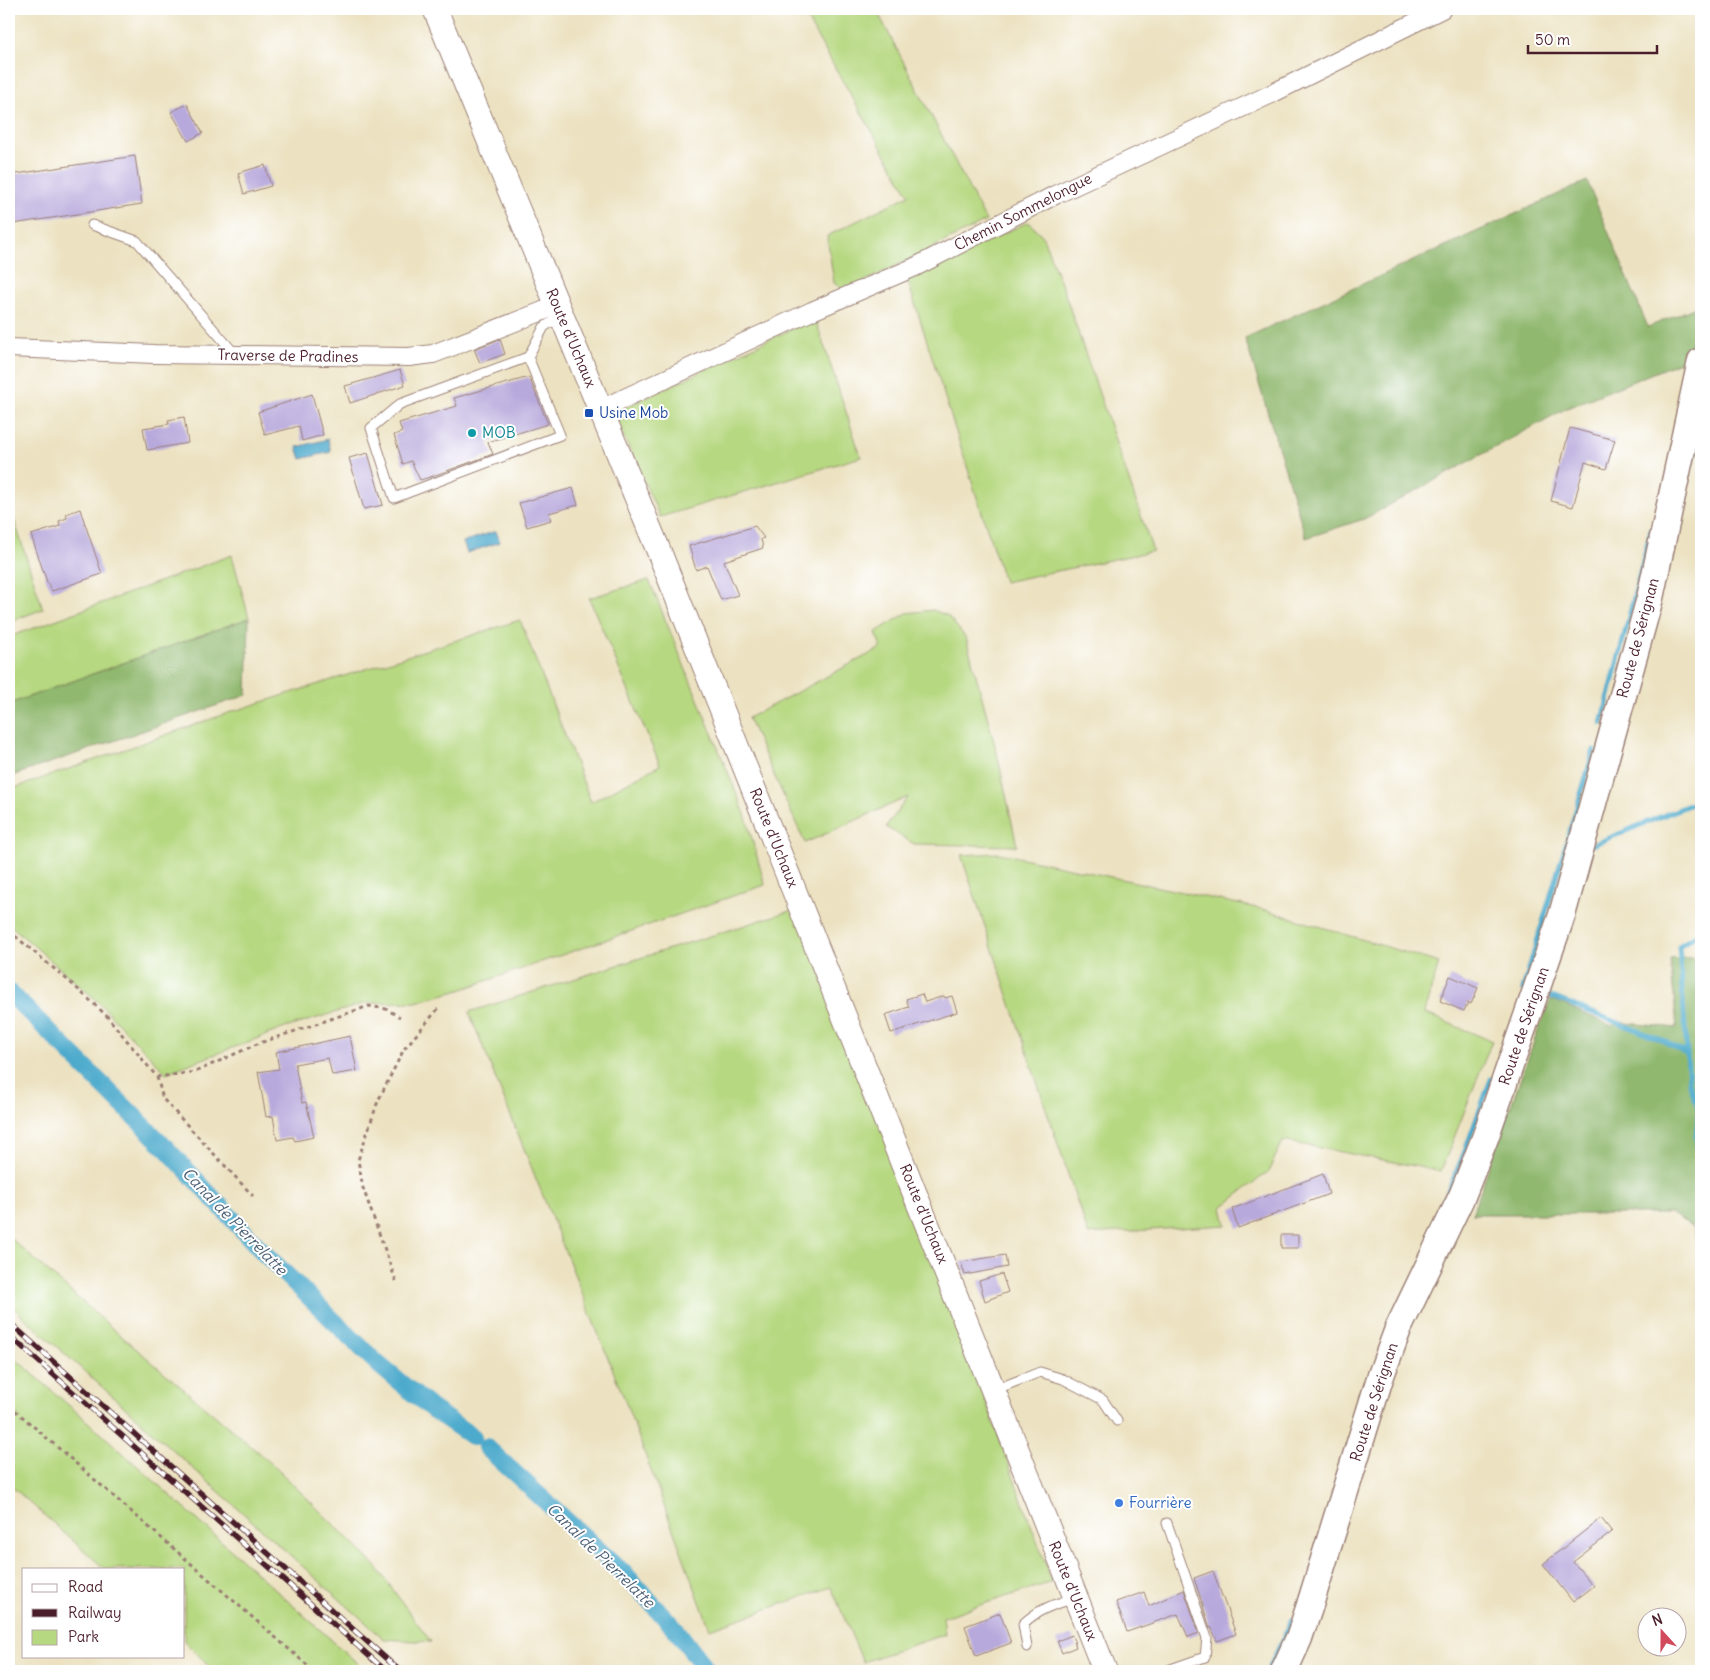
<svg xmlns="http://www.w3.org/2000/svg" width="1710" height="1680" font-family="Delius,sans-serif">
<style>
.green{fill:#b6d880;stroke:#807c56}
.forest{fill:#90b86e;stroke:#6d6c4c}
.water{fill:#4daacc;stroke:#4c647c}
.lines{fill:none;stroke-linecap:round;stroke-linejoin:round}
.stream{stroke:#4daacc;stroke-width:5}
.canal{stroke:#4daacc;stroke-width:18}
.building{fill:#b8a9dc}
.service-casing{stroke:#9b8076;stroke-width:11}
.minor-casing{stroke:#9b8076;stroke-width:20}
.secondary-casing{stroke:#9b8076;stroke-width:26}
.primary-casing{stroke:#9b8076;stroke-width:29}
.path{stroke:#9b8076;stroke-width:3;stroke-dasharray:4 4;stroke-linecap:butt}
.service{stroke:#fff;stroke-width:9}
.minor{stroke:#fff;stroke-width:18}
.secondary{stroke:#fff;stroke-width:24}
.primary{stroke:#fff;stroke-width:26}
.rail-casing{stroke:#4a1f2b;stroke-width:5.5}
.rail{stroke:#fff;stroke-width:4;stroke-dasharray:11;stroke-linecap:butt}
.transit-dot{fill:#1a4fb4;stroke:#fff;stroke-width:2}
.culture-dot{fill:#0f9aa8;stroke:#fff;stroke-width:2}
.shop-dot{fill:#3f7fe0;stroke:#fff;stroke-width:2}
.labels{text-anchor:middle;stroke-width:4;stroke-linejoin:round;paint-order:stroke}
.street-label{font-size:15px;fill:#4a1f2b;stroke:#fff}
.transit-label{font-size:15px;fill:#164399;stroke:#fff;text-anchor:start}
.culture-label{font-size:15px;fill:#0d838f;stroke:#fff;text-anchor:start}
.shop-label{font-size:15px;fill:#366cbe;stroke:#fff;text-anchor:start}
.water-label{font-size:16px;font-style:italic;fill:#4b5e73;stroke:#fff}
</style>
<rect width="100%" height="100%" fill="#fff"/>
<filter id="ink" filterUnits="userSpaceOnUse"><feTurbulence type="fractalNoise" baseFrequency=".02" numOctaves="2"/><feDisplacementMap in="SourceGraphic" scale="10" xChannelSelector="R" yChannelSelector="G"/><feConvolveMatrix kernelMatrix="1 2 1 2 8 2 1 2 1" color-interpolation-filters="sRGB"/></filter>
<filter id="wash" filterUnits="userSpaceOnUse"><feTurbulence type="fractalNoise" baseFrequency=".0096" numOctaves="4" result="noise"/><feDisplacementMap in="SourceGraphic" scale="20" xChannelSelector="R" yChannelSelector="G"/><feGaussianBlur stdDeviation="1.12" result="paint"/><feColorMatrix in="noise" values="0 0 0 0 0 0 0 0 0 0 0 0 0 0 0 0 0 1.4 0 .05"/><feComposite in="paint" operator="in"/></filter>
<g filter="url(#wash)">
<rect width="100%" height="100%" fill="#ece2c1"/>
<!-- green -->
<path class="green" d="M801,9H876L986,221L845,291L834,283L827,236L909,195Z
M1028,222L1042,235L1064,291L1153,551L1004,582L907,279Z
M815,318L861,457L660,517L613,413Z
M9,504L43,609L9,622Z
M232,555L249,618L9,704V637Z
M649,580L745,814L765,885L460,990L416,1002L366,1003L285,1028L166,1073L96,1000L9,924V790L231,712L520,620L591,802L660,765L589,598Z
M933,610L948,616L966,638L997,753L1017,846L914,844L886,827L908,797L805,843L748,718L881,648L876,632L907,613Z
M999,853L1266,910L1439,963L1424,1013L1492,1041L1441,1171L1283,1141L1268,1172L1222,1207L1226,1225L1088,1234L961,855Z
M796,909L935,1263L1052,1582L943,1617L945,1634L863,1662L831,1587L710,1629L624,1398L469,1012Z
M9,1237L113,1329L273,1465L375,1565L431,1642L384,1639L9,1304Z
M9,1353L105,1437L366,1671H214L184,1641V1569H105L9,1484Z"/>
<!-- forest -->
<path class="forest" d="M1587,181L1648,327L1701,305V310L1687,359L1567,408L1364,519L1306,538L1245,338Z
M249,618L247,695L9,777V704Z
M1700,957L1701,965V1250L1693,1227L1672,1214H1472L1541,1022L1551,999L1612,1026L1617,1022L1677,1028L1670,959Z"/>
<!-- water -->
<path class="water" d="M328,439L331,452L301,459L297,447Z
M496,531L500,542L467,553L463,542Z"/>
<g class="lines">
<!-- stream -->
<path class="stream" d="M1692,356L1701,325
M1692,462L1701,428
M1602,723L1651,530
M1592,845L1701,800
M1523,989L1594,750
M1547,995L1662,1040L1687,1054L1689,1082L1699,1110L1696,1136L1701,1167
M1687,1054L1679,946L1701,932
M1440,1211L1465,1151L1491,1079
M1268,1671L1292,1620"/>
<!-- canal -->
<path class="canal" d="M9,992L166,1148L264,1253L379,1365L432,1409L473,1437
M486,1447L627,1576L677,1631L707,1671"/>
</g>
<g id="blocks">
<!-- building -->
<path class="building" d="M187,104L203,133L188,141L171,112Z
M135,156L142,204L13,224L9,197V175Z
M265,165L271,186L244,194L238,173Z
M500,339L505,354L480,363L474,349Z
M400,370L405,385L350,403L345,386Z
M529,377L548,424L488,442L493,454L430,477L420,480L411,461L403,464L394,435L402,432L399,423L457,406L454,398Z
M312,394L323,435L302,441L299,426L265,435L258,412Z
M184,417L188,443L147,450L143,428L169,424L168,420Z
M1570,428L1615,440L1606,469L1585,462L1573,507L1551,501Z
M368,453L383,505L364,509L349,458Z
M573,488L578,505L549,513L551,520L527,527L519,503Z
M80,509L102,574L52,591L47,582L31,535L60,526L59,521L67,518L66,514Z
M755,526L764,538L761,539L763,548L724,561L738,595L721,600L707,566L696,570L689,546Z
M1450,976L1478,988L1471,1004L1468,1002L1464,1011L1440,1001Z
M922,994L925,1002L944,996L945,998L952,996L957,1012L891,1033L885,1015L909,1007L906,999Z
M350,1036L357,1071L332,1075L328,1058L295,1064L302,1103L306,1102L314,1137L295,1141L293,1137L277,1140L273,1116L266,1117L258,1072L279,1069L276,1052Z
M1323,1174L1329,1194L1238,1228L1232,1209Z
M1281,1235H1298V1248H1281Z
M1005,1255L1007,1267L965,1275L961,1262Z
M1002,1274L1008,1292L985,1301L979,1281Z
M1601,1518L1612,1532L1573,1562L1594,1586L1573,1602L1543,1564Z
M1213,1571L1236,1634L1217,1641L1211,1627L1210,1628L1194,1578Z
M1184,1590L1199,1633L1188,1637L1178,1614L1127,1632L1116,1602L1144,1592L1149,1606Z
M1000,1613L1011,1643L976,1656L965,1626Z
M1072,1635L1076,1647L1062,1653L1057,1641Z"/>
</g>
</g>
<g filter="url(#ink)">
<use href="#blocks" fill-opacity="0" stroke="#9b8076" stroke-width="1"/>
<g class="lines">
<!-- service casing -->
<g class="service-casing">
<path id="service" d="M92,225L137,241L235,354
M528,357L400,404L371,428L394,498L560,435L528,357L544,327L561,316
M994,1390L1040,1372L1063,1379L1103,1400L1117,1421
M1027,1647L1023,1624C1038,1609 1055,1604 1075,1598
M1165,1671L1205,1657L1207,1638L1167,1523"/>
</g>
<!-- minor casing -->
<g class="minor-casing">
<path id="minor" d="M9,348L154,354L409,357L433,354L543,311L556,303
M601,409L812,311L915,267L1055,195L1269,95L1442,9"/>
</g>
<!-- secondary casing -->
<g class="secondary-casing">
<path id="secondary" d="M435,9L660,554L1105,1671"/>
</g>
<!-- primary casing -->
<g class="primary-casing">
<path id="primary" d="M1284,1671L1299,1638L1309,1608L1380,1378L1398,1329L1462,1196L1485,1138L1562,915L1650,598L1701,361"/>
</g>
<!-- path -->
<path class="path" d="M9,931L70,982L106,1015L157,1077L195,1072L257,1044L369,1006L386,1009L400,1017
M157,1077L163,1099L253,1196
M396,1281L363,1188L358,1160L378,1101L404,1049L438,1009
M9,1405L314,1671"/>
<!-- service -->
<use href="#service" class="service"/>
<!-- minor -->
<use href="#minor" class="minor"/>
<!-- secondary -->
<use href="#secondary" class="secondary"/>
<!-- primary -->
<use href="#primary" class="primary"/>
<!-- rail casing -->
<g class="rail-casing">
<path id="rail" d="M9,1322L400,1671
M9,1335L386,1671"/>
</g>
<!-- rail -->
<use href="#rail" class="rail"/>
</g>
</g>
<!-- markers -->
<rect class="transit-dot" x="584" y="408" width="10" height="10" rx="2.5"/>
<circle class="culture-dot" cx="472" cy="433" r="5"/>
<circle class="shop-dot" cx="1119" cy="1503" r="5"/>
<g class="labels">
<!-- street labels -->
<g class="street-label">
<text transform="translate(1023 212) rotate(-27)" y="5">Chemin Sommelongue</text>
<text transform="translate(571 338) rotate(67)" y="5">Route d'Uchaux</text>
<text transform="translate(288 356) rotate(1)" y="5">Traverse de Pradines</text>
<text transform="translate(1638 638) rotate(-75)" y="5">Route de Sérignan</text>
<text transform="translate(774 838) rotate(68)" y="5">Route d'Uchaux</text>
<text transform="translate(1524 1026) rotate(-71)" y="5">Route de Sérignan</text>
<text transform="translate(924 1214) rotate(68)" y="5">Route d'Uchaux</text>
<text transform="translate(1374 1402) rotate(-72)" y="5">Route de Sérignan</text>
<text transform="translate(1073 1591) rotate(68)" y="5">Route d'Uchaux</text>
</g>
<!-- transit labels -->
<g class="transit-label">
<text x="599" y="418">Usine Mob</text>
</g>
<!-- culture labels -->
<g class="culture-label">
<text x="482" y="438">MOB</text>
</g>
<!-- shop labels -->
<g class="shop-label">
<text x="1129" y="1508">Fourrière</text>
</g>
<!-- water labels -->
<g class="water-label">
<text transform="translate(235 1221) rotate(46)" y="6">Canal de Pierrelatte</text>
<text transform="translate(601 1555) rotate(44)" y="6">Canal de Pierrelatte</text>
</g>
</g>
<!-- margin -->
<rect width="1710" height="1680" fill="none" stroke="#fff" stroke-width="30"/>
<!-- legend -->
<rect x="22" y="1568" width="162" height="90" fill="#ffffff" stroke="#b7a5aa"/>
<rect x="32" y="1584" width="25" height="8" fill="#ffffff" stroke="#b7a5aa"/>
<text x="68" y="1592" font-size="15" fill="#4a1f2b">Road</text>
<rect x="32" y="1609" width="25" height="8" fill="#4a1f2b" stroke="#b7a5aa"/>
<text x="68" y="1618" font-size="15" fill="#4a1f2b">Railway</text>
<rect x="32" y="1630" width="25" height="15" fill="#b6d880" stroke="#b7a5aa"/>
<text x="68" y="1642" font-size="15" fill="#4a1f2b">Park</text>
<!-- north arrow -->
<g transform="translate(1662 1632) rotate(339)"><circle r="24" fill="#ffffff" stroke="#b7a5aa"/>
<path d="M0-4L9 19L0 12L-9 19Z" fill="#d1495b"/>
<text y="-8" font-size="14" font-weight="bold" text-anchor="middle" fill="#4a1f2b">N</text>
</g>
<!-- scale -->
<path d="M1528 45v8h129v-8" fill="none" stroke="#4a1f2b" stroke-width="2.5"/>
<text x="1535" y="45" font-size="15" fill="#4a1f2b" stroke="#ffffff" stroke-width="4" paint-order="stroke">50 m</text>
</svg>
